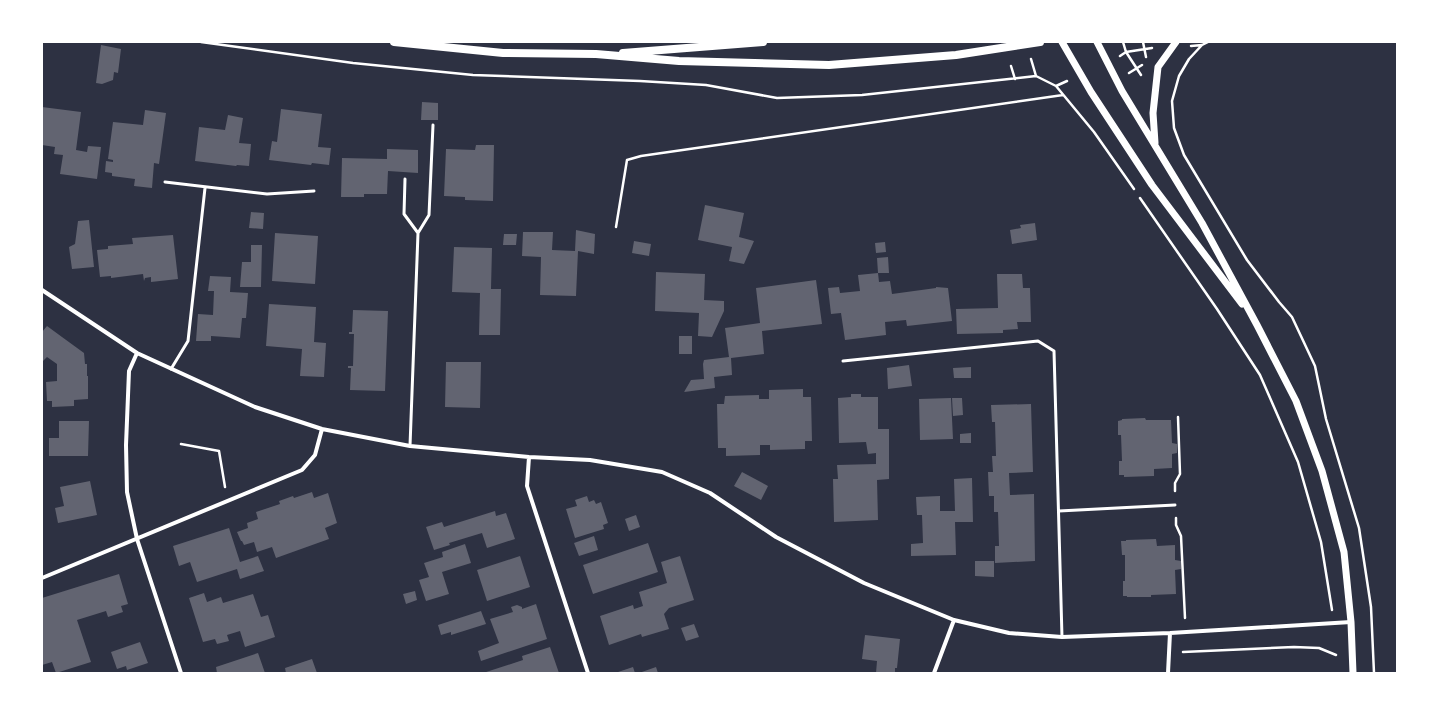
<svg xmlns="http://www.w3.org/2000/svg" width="1439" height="715" font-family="'PT Sans Narrow',sans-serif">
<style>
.building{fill:#626471}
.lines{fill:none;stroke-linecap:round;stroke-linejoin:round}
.path{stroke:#fff;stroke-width:2.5}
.service{stroke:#fff;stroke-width:3}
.minor{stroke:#fff;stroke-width:4}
.tertiary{stroke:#fff;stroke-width:7}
.secondary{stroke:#fff;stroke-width:8}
</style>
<rect width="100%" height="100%" fill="#2d3142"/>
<!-- building -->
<path class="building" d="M101,45L121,49L118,73L114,72L113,80L102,84L96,83Z
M422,102L438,103V120H421Z
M42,107L81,112L76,150L87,152L88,146L101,147L97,179L60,174L63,155L54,154L55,147L42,145Z
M281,109L322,114L318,147L331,148L329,165L312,163L311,165L269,160L272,141L277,142Z
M145,110L166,113L159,164L154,163L152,188L134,186L135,179L112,176V173L105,172L106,161L113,162V160L108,159L113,122L143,125Z
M228,115L243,118L239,143L251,144L249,166L237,165L236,166L195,161L199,127L225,130Z
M476,145H494L493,201L465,200V197L444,196L446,149L475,150Z
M387,149L418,150V173L388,171L387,194H364V197H341L342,158L387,159Z
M705,205L744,213L739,237L754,241L744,264L729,261L732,247L698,240Z
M251,212L264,213L263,229L249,228Z
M89,220L94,267L72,269L69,247L75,244L78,221Z
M1035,223L1037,240L1012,244L1010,230L1021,228L1020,225Z
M576,230L595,234L594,254L578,251L576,296L540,295L541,257L522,256L523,232H553L552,250L575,251Z
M275,233L318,236L315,284L272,281Z
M504,234H517L516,245H503Z
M173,235L178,279L151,282V277L145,278L144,281L143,274L111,278V276L100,277L97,250L108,249V246L133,244L132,238Z
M634,241L651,244L649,256L632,253Z
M885,242L886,252L876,253L875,243Z
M251,245H262L261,287H240L242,262H251Z
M454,247L492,248L491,289H501L500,335H479L480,293L452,292Z
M888,257L889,273H878L879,282L890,281L892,294L936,288V287L948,288L952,321L907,326L906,320L885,322L886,335L845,340L841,313L831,314L828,288L839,287L840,293L860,291L858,275L878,273L877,258Z
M656,272L705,274L704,300L724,301V311L712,337L698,336L699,313L655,311Z
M997,274H1022L1023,288H1030L1031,322H1017L1018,329L1003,330V333L957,334L956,309L998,308Z
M210,276L231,277L230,292L248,293L246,318H242L240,338L211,336V341H196L198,314L213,315L214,291H208Z
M816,280L822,324L762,331L764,354L731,358L732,375L714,377L715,388L684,392L691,380L704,379L703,364L704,360L729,357L725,328L760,323L756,288Z
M269,304L316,307L314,342L326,343L324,377L300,376L302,349L266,346Z
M353,310L388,311L385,391L350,390L351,368H348V366H353L354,334H349V332H352Z
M47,326L62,337L54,348L62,337L84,353L85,364H87V376H88V399L74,400V406L52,407V401H47L46,382L57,381V364L47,357L43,361L42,360V332Z
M679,336H692V354H679Z
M446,362H481L480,408L445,407Z
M909,365L912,386L888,389L887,368Z
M971,367V378H954L953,368Z
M803,389V397H811L812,441H805V449L770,450V445H760V455L726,456V448H718L717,404H724L725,396L759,395V399H769V390Z
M851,394H861V397H878V429H889V479L877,480L878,520L834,522L833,479H838L837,465L876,464V453L868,454L866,442L839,443L838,398L851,397Z
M951,398L953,439L920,440L919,399Z
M952,398H962L963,415L953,416Z
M1031,404L1033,472L1009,473L1010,495L1034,494L1035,561L995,563V546H999L998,512H994V496H989L988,472H993L992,456H996L995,422H992L991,405Z
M1145,418L1146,420H1171L1172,443L1177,444V453L1172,454V468L1154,469V476L1124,477V475H1119V461H1122L1121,435H1118V421L1122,420V419Z
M59,421H89L88,456H49V438H59Z
M971,433V443H960V434Z
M742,472L768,486L761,500L734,486Z
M972,478L973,522H955L956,555L911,556V544L923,543L922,515H917L916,497L940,496V511H955L954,479Z
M90,481L97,515L58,523L55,508L64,506L60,487Z
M312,492L314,498L328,493L337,523L325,528L329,539L276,558L272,547L257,552L254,542L244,545L242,541H241L237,532L248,528L247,523L258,519L256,512L280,504L279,501L293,496L294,498Z
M587,496L589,502L594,500L596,504L601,502L608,523L603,525L604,529L575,538L566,509L577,506L575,500Z
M495,511L496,516L506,513L515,539L487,548L482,533L449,543L450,545L434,550L426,527L442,522L444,527Z
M636,515L640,527L629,531L625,519Z
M229,528L240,562L258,556L264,571L240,579L237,569L197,582L190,562L179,566L173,546Z
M594,536L598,550L579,556L574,543Z
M1156,539L1157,546L1175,545V560L1181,561V569L1175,570L1176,594L1151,595V597H1127V596H1123V581H1125V555H1122L1121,541H1126V540Z
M648,543L658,572L593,594L583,565Z
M465,544L471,563L442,572L449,594L426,601L419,580L429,577L424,563L443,557L442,552Z
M520,556L530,587L487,601L477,570Z
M680,556L694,600L669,608L664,614L669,629L642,637L641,634L609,645L600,616L633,605L634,609L643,606L639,592L667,583L661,562Z
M975,561H994V577L975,576Z
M119,574L128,604L121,606L123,612L108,617L106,611L77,620L91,662L56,673L52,662L42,665V598Z
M415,591L417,600L406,604L403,594Z
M204,593L207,602L221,597L223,603L253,594L261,617L268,615L275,637L245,647L240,631L227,635L229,641L217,644L215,639L203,642L189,598Z
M536,604L547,639L481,661L478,651L499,643L490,619L513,612L511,607L517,605L522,607V609Z
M481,611L486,624L451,635V632L441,635L438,625Z
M694,624L699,637L686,641L681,628Z
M865,635L900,639L897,668H895V673H876L877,661L862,659Z
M140,642L148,663L127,670L126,666L117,669L111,652Z
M550,647L559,673H483L523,660L522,656Z
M258,653L265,673H217L216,667Z
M312,659L317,673H286L285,668Z
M633,667L635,673H618V672Z
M656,667L658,673H639Z"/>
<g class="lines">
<!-- path -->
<path class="path" d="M201,42L353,63L473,75L640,81L706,85L777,98L862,95L1036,76L1056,86L1094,132L1134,189
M1143,42L1146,57
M1202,45L1189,59L1179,76L1172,101L1174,128L1184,155L1247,260L1279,302L1292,317L1315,366L1326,419L1359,528L1371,607L1374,673
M1191,46L1202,45L1208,42
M1120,56L1126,52L1123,42
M1031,59L1036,76
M1011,66L1015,79
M1129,73L1142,65
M1141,75L1126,52L1152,48
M1056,86L1067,81
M1140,198L1217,309L1260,375L1298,462L1321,542L1332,610
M616,227L627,160L641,156L1063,95
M181,444L219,451L225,487
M1175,491V483L1180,474L1178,417
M1176,518V525L1181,536L1185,618
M1183,652L1294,647L1319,648L1336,655"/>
<!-- service -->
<path class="service" d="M405,179L404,214L418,233
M165,182L267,194L314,191
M843,361L1038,341L1054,351L1062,637
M171,369L188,341L205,188
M410,446L418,233L429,215L433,125
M1059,511L1175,505"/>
<!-- minor -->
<path class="minor" d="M42,290L137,353L255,407L322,429L410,446L529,457L590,460L662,472L710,493L776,537L864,583L954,620L1009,633L1062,637L1170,633L1351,622
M137,353L129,371L126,445L127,492L137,539L181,673
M529,457L527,486L588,673
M42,578L302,470L315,455L322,429
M934,673L954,620
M1168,673L1170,633"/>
<!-- tertiary -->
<path class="tertiary" d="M1062,42L1091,92L1152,185L1242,304
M1097,42L1122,91L1202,223L1257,325L1296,401L1322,471L1344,552L1351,622L1353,673
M1155,143L1153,113L1158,67L1176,42"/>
<!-- secondary -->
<path class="secondary" d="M394,42L503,53L596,54L679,61L829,65L956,55L1040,42
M623,53L763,42"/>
</g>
<!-- border -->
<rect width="1439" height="715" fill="none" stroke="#ffffff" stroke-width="86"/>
</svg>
